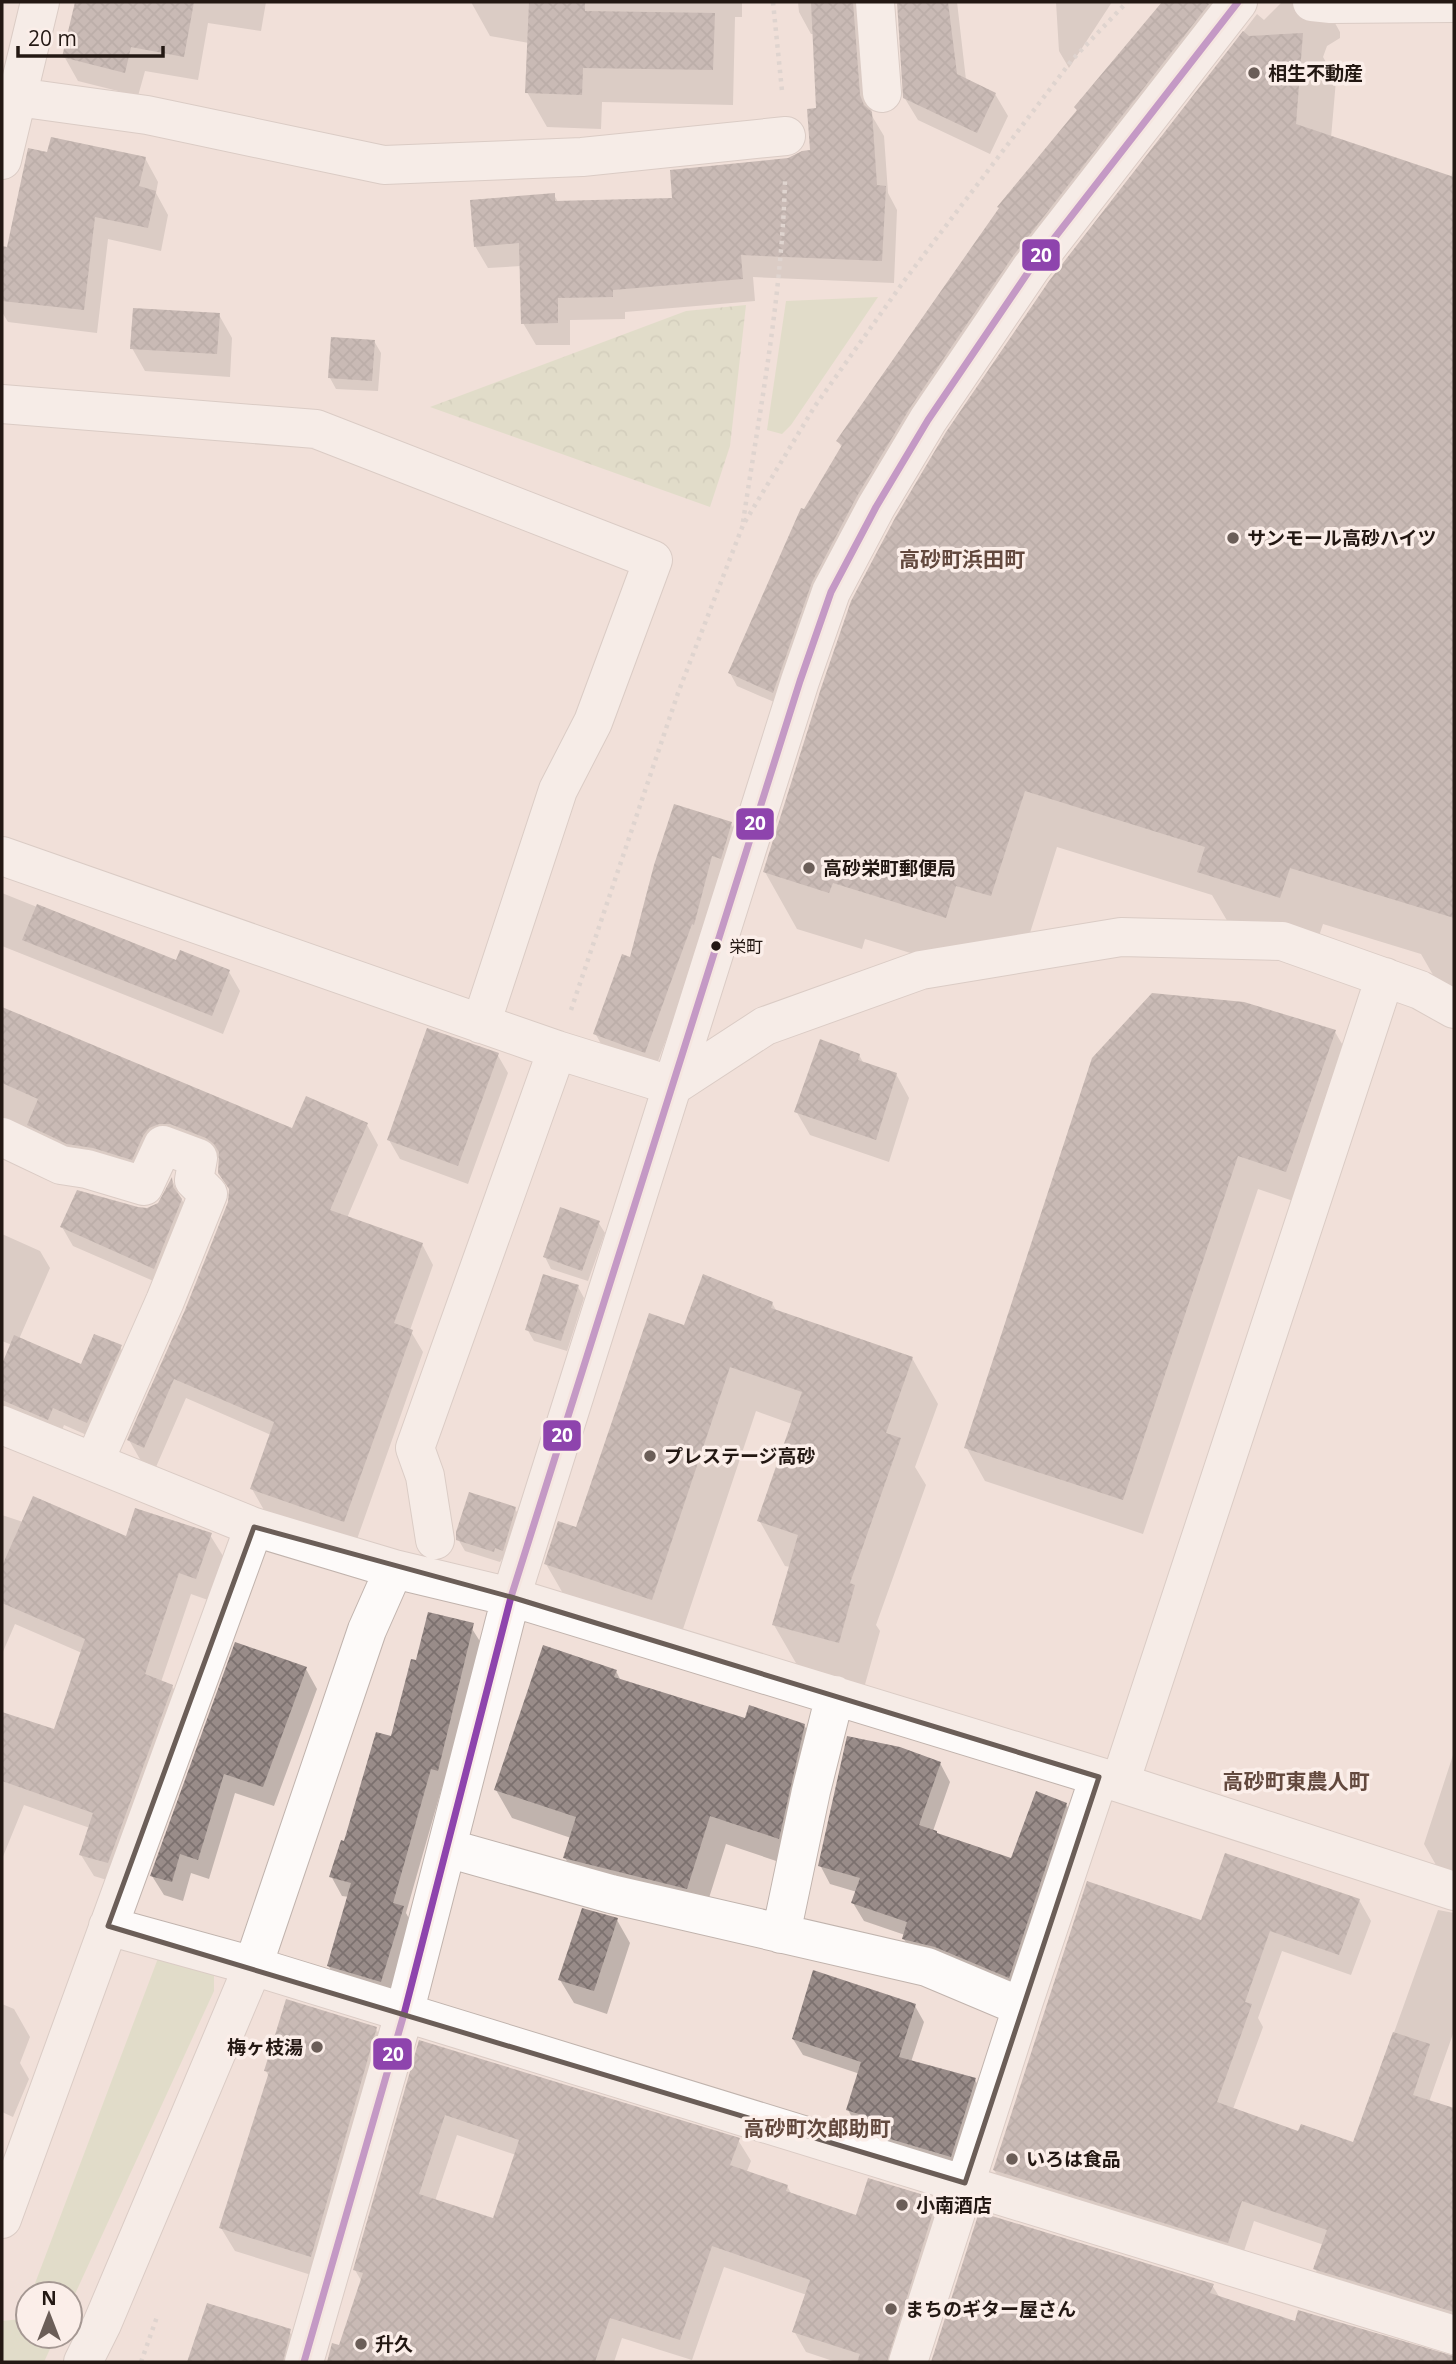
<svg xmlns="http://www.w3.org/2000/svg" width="1456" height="2364" font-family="'Open Sans','Noto Sans JP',sans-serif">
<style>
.grass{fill:#cfd8b6}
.forest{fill:url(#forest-crowns)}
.shadow{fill:#0003;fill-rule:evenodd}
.building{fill:url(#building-cross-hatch);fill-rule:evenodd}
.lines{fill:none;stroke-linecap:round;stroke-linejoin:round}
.minor-casing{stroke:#c0b3ad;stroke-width:40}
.path{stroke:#cac5c3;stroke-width:4.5;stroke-dasharray:3.5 5;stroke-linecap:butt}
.minor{stroke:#fdfaf9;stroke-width:38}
.bus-1-casing{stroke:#fbeee9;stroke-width:12}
.bus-1{stroke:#8e44ad;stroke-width:7}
.marked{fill:none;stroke:#6b5e58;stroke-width:5;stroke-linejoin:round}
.poi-dot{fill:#6b5e58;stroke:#fbeee9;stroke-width:2.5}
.bus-dot{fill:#231813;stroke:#fbeee9;stroke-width:2.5}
.labels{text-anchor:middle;stroke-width:7;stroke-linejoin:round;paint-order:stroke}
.bus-label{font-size:17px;fill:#231813;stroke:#fbeee9;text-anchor:start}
.poi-label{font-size:19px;font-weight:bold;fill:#231813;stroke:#fbeee9;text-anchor:start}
.neighbourhood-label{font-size:21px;font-weight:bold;fill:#63493e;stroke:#fbeee9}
.line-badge{stroke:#fbeee9;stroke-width:2.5}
.badge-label{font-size:19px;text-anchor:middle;font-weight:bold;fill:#fff}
</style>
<defs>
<pattern id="forest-crowns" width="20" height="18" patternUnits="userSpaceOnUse" patternTransform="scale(1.75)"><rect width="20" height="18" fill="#cfd8b6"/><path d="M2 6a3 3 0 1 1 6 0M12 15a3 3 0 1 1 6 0" fill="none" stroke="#b1b99c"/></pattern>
<pattern id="building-cross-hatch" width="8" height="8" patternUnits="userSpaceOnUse" patternTransform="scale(1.75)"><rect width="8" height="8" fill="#998c89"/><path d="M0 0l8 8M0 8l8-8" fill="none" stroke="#7c716f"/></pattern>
</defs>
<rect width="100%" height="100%" fill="#f1e0d9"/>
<!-- grass -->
<path class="grass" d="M878,297L791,425L782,434L767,430L786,301Z
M160,1953L214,1969V1991L70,2305V2294H31Z
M28,2302V2336H56L44,2362H2V2321L21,2319Z"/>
<!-- forest -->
<path class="forest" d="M746,305L730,446L710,507L430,407L686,311Z"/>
<!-- shadow -->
<path class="shadow" d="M77,2H266L261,31L208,23L198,80L145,71L138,96L78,81L64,56Z
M471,2H742V17H735L733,105L602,102L601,129L547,127L527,92L529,43L490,36Z
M798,2H957L966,80L995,94L1008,116L990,154L918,120L904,97L899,4L887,2L865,27L872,116L884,136L888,193L897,210L894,283L753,277L755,301L625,312V319L570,320V345H536L523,323L521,266L488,268L475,246L554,195L558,202L674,200L812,152L818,109L815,34H811L799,12Z
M1056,2H1112L1069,68L1059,51Z
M1170,2H1229L1020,268L781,705L737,686L730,673L804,512L842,448L838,441L1001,209L999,207Z
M1282,2H1323L1340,32V38L1327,46L1323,57L1336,80L1331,138L1451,177L1454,167V1007L1451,1006L1421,954L1323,924L1313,954L1232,929L1212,895L1057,847L1024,952L979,974L865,939L862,949L797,929L765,872L1050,282L1257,14L1264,20Z
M145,158L158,182L156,193L168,215L161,251L108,239L97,333L8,322L2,312V248L8,249Z
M219,315L232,338L230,377L145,371L132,348Z
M374,341L381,353L378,391L336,389L330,378Z
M731,824L741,841L655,1069L605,1051L595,1033L631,959Z
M2,893L177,963L229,972L240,991L223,1034L2,946Z
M20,1016L293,1131L367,1125L378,1145L347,1218L422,1244L433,1265L410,1330L423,1352L356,1542L264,1510L252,1489L271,1435L186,1398L156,1467L141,1461L129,1440L187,1310L230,1203L231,1192L219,1158L184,1145L144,1179L2,1139V1058Z
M1335,1032L1355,1066L1305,1205L1258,1189L1143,1534L985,1481L966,1447Z
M497,1054L508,1073L468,1184L400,1159L389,1140Z
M859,1055L864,1064L896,1074L909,1098L889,1162L810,1135L796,1111Z
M172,1180L192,1220L165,1286L73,1246L62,1227L148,1209L159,1204Z
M598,1222L605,1233L588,1281L551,1269L545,1257Z
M2,1234L40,1251L50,1268L19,1339L82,1366L120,1347L131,1365L98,1440L64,1425L59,1438L2,1413V1368L12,1345L2,1341Z
M578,1287L584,1298L567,1351L534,1341L527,1329Z
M772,1303L777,1312L912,1358L938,1404L915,1467L926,1485L876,1625L880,1631L864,1688L800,1670L774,1625L790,1567L785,1566L759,1520L792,1424L756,1411L678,1644L572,1609L546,1564L577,1529L685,1327Z
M515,1509L522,1520L509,1561L502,1559L500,1562L465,1551L458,1539Z
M2,1515L23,1522L127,1538L210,1535L223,1556L208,1600L191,1594L161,1682L172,1686L185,1708L120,1884L94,1876L81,1855L90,1828L24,1805L2,1859V1713L55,1731L82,1653L15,1624L2,1654Z
M469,1624L481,1643L448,1789L442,1787L406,1913L413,1926L391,2000L339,1985L328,1965L349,1897L342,1896L331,1876L392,1738L417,1663Z
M236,1644L306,1669L317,1689L274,1806L235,1793L209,1879L191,1873L183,1901L164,1895L152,1876Z
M616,1671L621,1681L746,1720L804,1725L821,1754L794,1867L726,1844L703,1917L582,1886L565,1858L571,1838L512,1818L496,1790Z
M1454,1752V1871L1436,1865L1424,1844Z
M940,1763L950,1782L933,1831L938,1835L1012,1860L1066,1804L1076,1823L1019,1995L914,1957L904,1939L905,1935L864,1921L853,1903L857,1892L830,1884L820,1865Z
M1359,1900L1371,1921L1351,1975L1282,1951L1258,2018L1263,2027L1233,2109L1299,2134L1354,2144L1438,1910L1454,1913V2031L1429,2102L1454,2110V2329L1327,2290L1315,2269L1324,2245L1254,2221L1240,2263L1007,2191L994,2170L1202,1922Z
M617,1920L630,1943L607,2014L574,2003L560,1980Z
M2,2004L14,2009L30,2037L20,2063L29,2079L13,2117L2,2112Z
M915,2006L924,2022L911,2062L975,2080L984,2096L960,2173L891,2151L882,2134L857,2126L848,2110L860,2074L803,2055L793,2039Z
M376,2029L390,2052L324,2279L235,2251L221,2228L269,2077L266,2071Z
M420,2042L738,2140L751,2161L747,2171L787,2186L792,2195L858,2217L936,2201L948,2222L903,2362H836L806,2352L794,2331L807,2295L724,2267L692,2360L622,2338L614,2362H329L333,2345L340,2347L362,2282L355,2270ZM457,2135L516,2155L494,2220L435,2201Z
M980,2214L1212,2285L1220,2298L1296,2323L1454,2358V2362H933Z
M208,2305L289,2331L302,2352L299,2362H190Z"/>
<!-- building -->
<path class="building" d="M75,2H194L184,57L131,47L125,73L62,57Z
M529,2H585V11L715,13L713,70L583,68L582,95L525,93Z
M811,2H853L860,95L864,105L872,112L877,185L886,186L882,261L741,255L743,279L613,290V297L558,298V323L521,324L519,243L474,247L470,200L555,193V201L672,198L670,170L788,158L802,151L810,150L807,109L816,108Z
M897,2H948L957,74L996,93L977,133L903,98Z
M1162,2H1206L1209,4L1013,256L910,408L857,496L812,582L773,693L728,673L801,508L804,509L842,445L836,441L999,208L997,207L1077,110L1074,107Z
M1243,31L1249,36L1303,33L1296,124L1454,177V918L1290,868L1280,898L1197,872L1205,847L1025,791L991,896L956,886L946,918L833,883L829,893L763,872L821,688L851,601L895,518L946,432L1049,281Z
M51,137L146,157L139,186L156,191L148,228L95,217L84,310L2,301V246L7,247L28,148L47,152Z
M133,308L220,313L217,354L130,349Z
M331,337L375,340L372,381L328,378Z
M674,804L732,822L721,859L712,856L694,925L692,924L645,1053L593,1034L622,954L630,957L654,865Z
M37,904L176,960L180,950L230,970L212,1016L22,940Z
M1152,993L1244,1002L1336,1030L1286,1172L1238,1156L1123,1500L964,1448L1092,1058Z
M2,1007L292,1128L306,1096L368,1123L330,1210L423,1243L394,1323L413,1330L344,1522L250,1489L274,1422L174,1379L144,1448L127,1440L185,1310L228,1202L229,1189L218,1173L219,1152L214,1144L206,1138L170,1124H159L149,1128L143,1136L132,1160L93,1148L67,1144L27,1125L38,1099L2,1083Z
M427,1028L499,1053L458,1166L387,1140Z
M820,1039L860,1054L858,1060L897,1073L876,1140L794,1112Z
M172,1177L173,1187L182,1199L154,1269L60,1227L77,1190L138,1207L147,1208L158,1203Z
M560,1207L600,1221L582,1271L543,1257Z
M543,1274L579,1285L561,1341L525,1330Z
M703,1274L773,1302L771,1308L913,1357L886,1433L901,1438L850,1583L855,1585L839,1643L772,1625L798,1535L757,1521L802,1392L730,1367L652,1600L544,1564L558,1521L576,1527L649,1313L684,1325Z
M94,1334L122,1345L87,1423L53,1408L48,1420L2,1400V1364L14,1335L81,1364Z
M469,1492L516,1507L503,1551L495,1548L494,1552L456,1540V1532Z
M33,1496L126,1536L135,1508L212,1533L196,1579L179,1573L145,1674L173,1685L108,1863L79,1855L93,1813L2,1781V1712L54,1729L85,1639L2,1603V1566Z
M428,1612L474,1623L438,1771L431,1769L393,1903L404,1906L381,1982L327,1966L351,1883L329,1877L341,1840L344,1841L376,1732L391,1736L411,1659L416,1660Z
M235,1642L307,1667L263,1787L224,1774L198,1860L180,1854L172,1882L150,1876Z
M543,1645L617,1670L614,1677L745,1718L749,1705L805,1724L779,1839L710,1816L687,1889L563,1858L576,1817L494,1790Z
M847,1736L900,1747L941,1762L919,1825L937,1831V1833L1011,1858L1036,1791L1067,1803L1009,1978L935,1947L902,1939L907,1922L851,1903L860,1878L818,1866Z
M1225,1853L1360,1899L1339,1955L1270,1931L1245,2002L1252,2004L1217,2102L1298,2131L1301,2124L1353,2142L1393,2032L1430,2044L1413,2095L1454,2108V2312L1313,2269L1327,2230L1242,2201L1228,2243L993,2170L1087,1881L1201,1920Z
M582,1908L618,1918L594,1991L558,1980Z
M813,1970L916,2004L899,2057L976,2078L951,2157L880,2136L884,2122L846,2110L861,2062L792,2039Z
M286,1999L377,2027L311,2257L219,2228L269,2072L264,2071Z
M419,2040L740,2138L730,2165L788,2185L786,2191L856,2215L868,2178L937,2199L887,2362H857L860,2354L792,2332L810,2280L712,2246L680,2340L610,2318L595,2362H327L332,2343L339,2345L363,2273L353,2270ZM445,2115L519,2140L493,2218L419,2194Z
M979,2212L1214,2284L1210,2293L1295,2321L1298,2310L1454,2356V2362H931Z
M207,2303L291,2329L283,2362H187Z"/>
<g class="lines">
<!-- minor casing -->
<g class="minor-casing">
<path id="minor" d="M875,2L882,93
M1312,2L1331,4L1454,3
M17,97L147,115L384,165L582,157L786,136
M2,160L40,2
M2,404L316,429L653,560L593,722L558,790L481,1024
M2,856L557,1050L673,1086L765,1026L921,970L1121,937L1282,941L1420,990L1454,1009
M2,1137L61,1165L87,1169L144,1186L163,1145L198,1158L194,1180L208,1194L165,1301L94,1462
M2,1425L254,1527L394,1569L511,1597L1120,1783L1454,1891
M435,1540L425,1476L415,1448L557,1050
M1120,1783L1385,977
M447,1848L611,1894L927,1967L1022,2007
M108,1926L253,1966L1454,2335
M781,1934L811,1791L835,1695
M2,2219L254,1527
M83,2362L102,2324L253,1966L367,1630L394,1569
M304,2362L404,2014L511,1597L800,681L831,592L876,507L928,420L1031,268L1238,2
M908,2362L1022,2007L1099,1777"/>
</g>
<!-- path -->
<path class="path" d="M773,2L782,91
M743,522C760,409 782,295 785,180
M571,1010L678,693L743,525L815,406L904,281L1072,60L1127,2
M141,2362L158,2314"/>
<!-- minor -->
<use href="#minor" class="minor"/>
<!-- bus-1 casing -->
<g class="bus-1-casing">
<path id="bus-1" d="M304,2362L404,2014L511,1597L800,681L831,592L876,507L928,420L1031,268L1238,2"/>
</g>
<!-- bus-1 -->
<use href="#bus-1" class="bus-1"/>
</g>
<!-- marked area -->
<path d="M0 0H1456V2364H0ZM254,1527L511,1597L1099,1777L965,2183L108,1926Z" fill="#f1e0d9" fill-opacity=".55" fill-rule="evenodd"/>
<path class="marked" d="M254,1527L511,1597L1099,1777L965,2183L108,1926Z"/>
<!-- markers -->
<g class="poi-dot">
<circle cx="1254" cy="73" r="7"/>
<circle cx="1233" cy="538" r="7"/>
<circle cx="809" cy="868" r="7"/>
<circle cx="650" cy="1456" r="7"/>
<circle cx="317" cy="2047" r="7"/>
<circle cx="1012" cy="2159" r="7"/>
<circle cx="902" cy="2205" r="7"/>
<circle cx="891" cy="2309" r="7"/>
<circle cx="361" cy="2344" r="7"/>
</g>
<circle class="bus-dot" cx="716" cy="946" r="6"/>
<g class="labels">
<!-- bus labels -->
<g class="bus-label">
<text x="729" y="953">栄町</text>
</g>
<!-- poi labels -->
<g class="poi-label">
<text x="1268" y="80">相生不動産</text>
<text x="1247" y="545">サンモール高砂ハイツ</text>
<text x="823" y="875">高砂栄町郵便局</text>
<text x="664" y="1463">プレステージ高砂</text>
<text x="303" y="2054" text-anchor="end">梅ヶ枝湯</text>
<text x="1026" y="2166">いろは食品</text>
<text x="916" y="2212">小南酒店</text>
<text x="905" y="2316">まちのギター屋さん</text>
<text x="375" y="2351">升久</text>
</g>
<!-- neighbourhood labels -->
<g class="neighbourhood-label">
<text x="962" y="567">高砂町浜田町</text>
<text x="1296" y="1789">高砂町東農人町</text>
<text x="817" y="2136">高砂町次郎助町</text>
</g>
</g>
<g class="line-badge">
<rect x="1021" y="238" width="40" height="34" rx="7" fill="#8e44ad"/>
<rect x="735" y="807" width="40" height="34" rx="7" fill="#8e44ad"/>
<rect x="542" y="1419" width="40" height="33" rx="7" fill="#8e44ad"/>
<rect x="372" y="2037" width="41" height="34" rx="7" fill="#8e44ad"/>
</g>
<g class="badge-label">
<text x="1041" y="262">20</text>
<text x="755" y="830">20</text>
<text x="562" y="1442">20</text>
<text x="393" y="2061">20</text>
</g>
<!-- border -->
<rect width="1456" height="2364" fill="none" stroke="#231813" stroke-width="7"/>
<!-- north arrow -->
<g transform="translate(49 2315)"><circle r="33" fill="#fbeee9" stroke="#a59893" stroke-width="2"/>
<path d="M0-5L12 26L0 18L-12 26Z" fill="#6b5e58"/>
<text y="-10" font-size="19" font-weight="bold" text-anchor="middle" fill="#231813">N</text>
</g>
<!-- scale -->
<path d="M18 46v10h145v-10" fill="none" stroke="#231813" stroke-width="3.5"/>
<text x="28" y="46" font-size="21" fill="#231813" stroke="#fbeee9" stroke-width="5" paint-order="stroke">20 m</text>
</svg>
